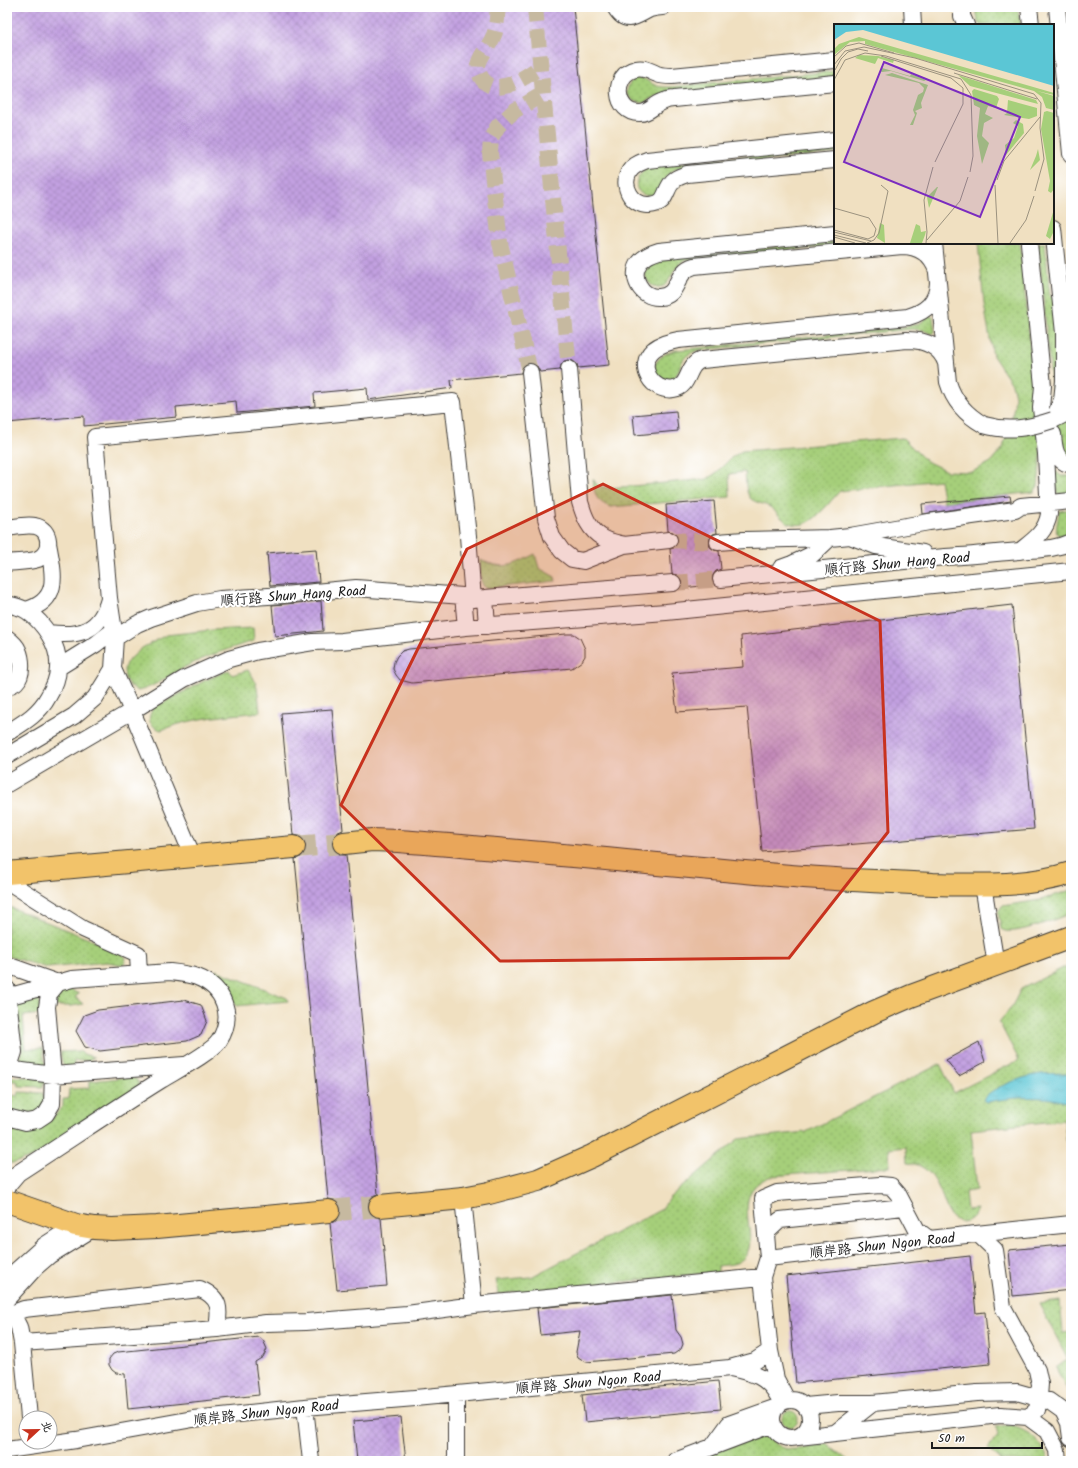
<svg xmlns="http://www.w3.org/2000/svg" width="1078" height="1468" font-family="Kalam,'LXGW WenKai TC',sans-serif">
<style>
.grass{fill:url(#grass-dots);stroke:#61764b}
.water{fill:url(#water-ripples);stroke:#3c7178}
.building{fill:url(#building-cross-hatch)}
.lines{fill:none;stroke-linecap:round;stroke-linejoin:round}
.minor-tunnel{stroke:#c6b9a0;stroke-width:16;stroke-dasharray:16 8;stroke-linecap:butt}
.highway-tunnel{stroke:#c6b9a0;stroke-width:22;stroke-dasharray:22 11;stroke-linecap:butt}
.minor-casing{stroke:#3c3935;stroke-width:18}
.highway-casing{stroke:#3c3935;stroke-width:24}
.minor{stroke:#fff;stroke-width:16}
.highway{stroke:#f2c36a;stroke-width:22}
.minor-bridge-casing{stroke:#3c3935;stroke-width:18;stroke-linecap:butt}
.minor-bridge{stroke:#fff;stroke-width:16}
.marked{fill:#c8321e;fill-opacity:0.2;stroke:#c8321e;stroke-width:3;stroke-linejoin:round}
.labels{text-anchor:middle;stroke-width:4;stroke-linejoin:round;paint-order:stroke}
.street-label{font-size:14px;fill:#1c1c1c;stroke:#fff}
.inset-road{fill:none;stroke:#9b927f;stroke-width:1}
.view{fill:#7b2cbf;fill-opacity:0.15;stroke:#7b2cbf;stroke-width:2}
.inset-edge{fill:none;stroke:#1c1c1c;stroke-width:2}
</style>
<defs>
<pattern id="grass-dots" width="8" height="8" patternUnits="userSpaceOnUse"><rect width="8" height="8" fill="#a6cf7a"/><path d="M2 2h.1M6 6h.1" fill="none" stroke="#8eb169" stroke-width="1.8" stroke-linecap="round"/></pattern>
<pattern id="water-ripples" width="26" height="14" patternUnits="userSpaceOnUse"><rect width="26" height="14" fill="#5bc6d5"/><path d="M2 4q2-2 4 0t4 0M15 11q2-2 4 0t4 0" fill="none" stroke="#4faab6"/></pattern>
<pattern id="building-cross-hatch" width="8" height="8" patternUnits="userSpaceOnUse"><rect width="8" height="8" fill="#c2a0e1"/><path d="M0 0l8 8M0 8l8-8" fill="none" stroke="#a689c0"/></pattern>
</defs>
<rect width="100%" height="100%" fill="#fff"/>
<filter id="ink" filterUnits="userSpaceOnUse"><feTurbulence type="fractalNoise" baseFrequency=".025" numOctaves="2"/><feDisplacementMap in="SourceGraphic" scale="8" xChannelSelector="R" yChannelSelector="G"/><feConvolveMatrix kernelMatrix="1 2 1 2 8 2 1 2 1" color-interpolation-filters="sRGB"/></filter>
<filter id="wash" filterUnits="userSpaceOnUse"><feTurbulence type="fractalNoise" baseFrequency=".012" numOctaves="4" result="noise"/><feDisplacementMap in="SourceGraphic" scale="16" xChannelSelector="R" yChannelSelector="G"/><feGaussianBlur stdDeviation="0.9" result="paint"/><feColorMatrix in="noise" values="0 0 0 0 0 0 0 0 0 0 0 0 0 0 0 0 0 1.4 0 .05"/><feComposite in="paint" operator="in"/></filter>
<g filter="url(#wash)">
<rect width="100%" height="100%" fill="#f0e0c1"/>
<!-- grass -->
<path class="grass" d="M976,7H1017L1021,25H980L978,22Z
M835,71V77L656,96L643,103L633,101L627,94C627,85 632,76 642,78C647,80 652,84 657,86C661,87 665,87 669,87Z
M835,147V153L676,169C660,176 665,188 653,195C632,199 630,174 653,166Z
M835,241V243H861L686,260C670,267 672,285 661,287C651,289 642,278 647,269C650,263 657,260 662,258Z
M978,243H1020L1036,412L1041,455L1038,486L1034,492L944,502L940,480L840,491C832,499 816,521 804,524C800,525 793,525 789,523C782,520 777,512 770,507C765,504 754,502 751,499C745,493 746,480 745,472L729,474L730,497L610,507C594,500 595,494 593,479L598,486L610,488L707,479L716,473L731,458L742,451L903,438L926,461L947,471L972,472L991,462L1003,448L1014,407L1015,396L1012,384L993,356L984,304Z
M1038,243H1045L1050,297L1071,296V456L1065,454L1058,442L1053,400Z
M930,316L933,317L935,332L932,334L923,330L913,329L700,350C693,352 686,354 682,362C678,369 678,380 667,380C657,381 651,367 658,360C663,354 670,352 677,350L906,327L920,323Z
M1053,469L1061,476H1071V493L1058,494Z
M1071,509V531L1063,536L1057,534C1055,529 1059,517 1059,511Z
M535,554L539,568L555,577L556,581L489,588L484,587L481,581L480,560C505,570 512,566 535,554Z
M253,628L254,641C230,648 207,656 185,667C169,675 155,687 138,691L130,686L125,679L124,670L126,663L142,648L166,635L212,630Z
M229,670L232,675L248,670C259,682 258,697 260,712C226,716 193,717 161,730C148,725 147,719 153,708L206,680Z
M1071,890V913C1059,918 1010,938 1001,929L998,912L1002,906L1041,900Z
M7,907L12,908L121,952L126,958L124,965L107,962L47,968L7,956Z
M1071,964V1182L1064,1120L971,1130L977,1190L965,1192L967,1210L978,1209C972,1223 959,1227 949,1214C940,1193 935,1164 907,1163L906,1147L889,1149L890,1167L772,1176C720,1194 772,1247 736,1263C731,1265 723,1265 718,1266V1272L499,1294L496,1280L531,1277L662,1209L669,1198L738,1139L806,1132L940,1064L954,1093L1019,1060L999,1022L1011,1008L1021,989Z
M216,970L287,998L288,1001L236,1006L228,991L213,975Z
M67,988L79,994L75,997L83,1004L72,1006H55C56,995 55,991 67,988Z
M37,995L39,998L40,1014L23,1016L26,1049L43,1048L45,1066H24L19,1062L22,1051L16,1002Z
M79,1051L83,1054L94,1057L89,1060L74,1061V1067L67,1068L63,1065L60,1052Z
M11,1077H43L48,1084L43,1083V1087L18,1086L17,1081H11Z
M131,1077L137,1080L140,1086L35,1156L15,1163H7V1124L38,1128L51,1120L63,1106V1099H68L69,1089L90,1088V1081Z
M19,1092L43,1093V1097H50C48,1102 45,1104 42,1108C31,1117 20,1114 7,1111C7,1105 10,1100 12,1095L18,1096Z
M1060,1301L1063,1333L1071,1332V1397L1056,1368L1068,1359L1039,1304Z
M782 1419a8 8 0 1 1 16 0a8 8 0 1 1-16 0Z
M1007,1425C1027,1429 1043,1440 1048,1461H1000L1001,1460L988,1448L998,1436L996,1427Z
M766,1432C781,1458 801,1448 827,1444L849,1461H693Z"/>
<!-- water -->
<path class="water" d="M1060,1073L1071,1075V1103C1065,1102 1059,1100 1052,1099C1031,1096 1008,1098 987,1102L983,1100C988,1088 1028,1075 1041,1074C1047,1073 1054,1074 1060,1073Z"/>
<g id="blocks">
<!-- building -->
<path class="building" d="M7,7H573L609,365L578,368L577,364L573,361L568,360L564,361L561,365L560,370L540,372L537,366L533,363H529L524,365L522,368L521,373L451,380L452,388L368,400L367,388L314,393L315,406L237,413L236,401L176,407L177,417L84,426V416L7,423Z
M676,411L678,431L635,435L633,415Z
M1010,496L1011,501L923,514L922,504Z
M714,501L717,533L713,534L710,538L709,543L710,547L714,550L719,551L721,569L716,571L713,575L712,580L713,585L681,588L682,583L681,578L677,575L672,574L670,549L674,548L678,544V539L677,535L673,532L668,531L666,505Z
M316,549L319,582L270,586L267,553Z
M321,601L323,631L275,636L272,605Z
M1012,605L1034,829L762,852L747,707L677,712L672,673L743,667L741,636Z
M566,634H574L580,638L585,649V656L582,661L572,668L412,683L400,680L396,675L393,669L394,662L397,656L402,651L409,649Z
M332,709L343,830L336,833L333,838L332,844L334,851L339,855H346L378,1194L372,1196L369,1200L368,1207L370,1214L375,1217L381,1218L387,1286L337,1290L330,1223L336,1221L340,1217L341,1209L339,1204L335,1200L328,1199L295,859L301,857L305,853L306,845L304,840L300,836L293,835L281,713Z
M184,1000L201,1005L207,1021L201,1035L187,1041L100,1051L85,1047L76,1031L84,1015L98,1010Z
M979,1042L985,1062L959,1076L946,1060Z
M1071,1244V1290L1013,1296L1009,1250Z
M970,1256L976,1313L985,1312L990,1364L796,1383L786,1276Z
M672,1295L676,1330L681,1337L683,1344L681,1349L674,1354L586,1362L578,1357L576,1352L580,1331L540,1335L537,1308Z
M259,1337L263,1340L267,1349L263,1357L255,1362L259,1395L128,1409L125,1374L116,1373L112,1370L109,1365V1359L113,1354L118,1352Z
M718,1381L721,1409L585,1422L582,1395Z
M401,1417L406,1461H357L353,1421Z"/>
</g>
</g>
<g filter="url(#ink)">
<use href="#blocks" fill-opacity="0" stroke="#3c3935" stroke-width="1"/>
<g class="lines">
<!-- minor-tunnel -->
<path class="minor-tunnel" d="M498,7C497,16 497,27 494,35C490,45 481,54 478,65C477,70 480,76 483,80C499,98 525,76 541,67
M535,7L569,369
M530,372L500,243L490,153L491,138L498,126L514,111L543,94
M669,540L718,542
M673,583L721,579"/>
<!-- highway-tunnel -->
<path class="highway-tunnel" d="M294,847L344,843
M329,1211L380,1206"/>
<!-- minor casing -->
<g class="minor-casing">
<path id="minor" d="M615,7C626,27 637,15 650,9C654,8 659,7 663,7
M912,7L913,25
M962,7V16L966,25
M1029,7L1031,25
M1057,7L1071,154
M835,60L672,76C667,76 662,76 657,74C650,71 644,67 636,69C611,74 614,114 640,113C649,113 654,105 662,102C666,100 670,99 674,99L835,83
M835,140L647,160C640,163 633,165 629,172C621,186 632,206 649,205C668,204 663,192 673,181C677,177 682,176 687,174L835,160
M835,233L659,251C652,253 645,256 640,262C629,276 641,298 659,297C681,296 673,272 694,266L902,246C919,246 931,254 937,271
M934,243L948,382C954,402 966,415 984,425
M938,283C937,303 925,312 908,317L678,340C669,342 660,344 653,350C636,366 652,393 674,389C691,386 686,364 702,360L907,340C925,340 940,346 946,363
M569,369L580,502C584,516 589,530 603,538C609,542 617,543 624,545
M530,372L546,518L552,537L562,551L572,559L583,561L624,545L669,540
M1053,420L1062,400L1064,381V333L1053,228
M1053,420L1071,411
M1053,434C1054,448 1055,461 1071,465
M7,528C15,527 27,524 35,526C51,529 53,552 38,559C29,562 17,562 7,563
M850,536L876,546L923,553
M718,542L744,540L830,538L850,536L929,522L1015,510L1021,506L1071,501
M1020,551C1034,540 1046,532 1049,514L1046,454L1041,408L1043,386L1029,243
M781,568L792,564L813,554L830,538
M721,579L945,557C970,556 994,553 1019,551C1037,549 1054,550 1071,542
M463,596L466,627
M485,598L487,626
M7,604C14,606 21,607 27,611C44,623 60,646 58,668C58,678 53,689 48,697C39,714 23,723 7,733
M26,610C62,600 53,572 48,543
M48,633C79,637 100,632 109,599
M7,638C11,641 16,645 18,650C22,659 23,675 16,682C13,684 10,685 7,687
M115,638L109,598L95,437L453,402L468,536L473,599
M59,667L96,644L114,630
M113,669L132,711L193,857
M7,756L74,716L95,698L113,669L115,638L137,624L151,618L197,603L220,599L284,595L356,588L463,596L473,599L673,583
M7,784L132,711L184,679L229,659L258,651L313,642L342,641L466,627L666,612L1071,571
M7,881L83,929L138,954L139,974
M983,885L996,965
M7,965L58,983L49,994L47,1007L53,1075L52,1104L46,1114L37,1120L26,1122L7,1117
M7,989L14,1052L11,1061L7,1068
M7,997L72,979L170,972C179,973 188,974 197,977C224,987 235,1016 219,1041C212,1052 174,1072 161,1080C113,1110 66,1142 18,1173L7,1186
M7,1069L53,1075L184,1065
M463,1198L474,1305
M766,1233L780,1220L904,1207
M978,1234L995,1250L1003,1307L1037,1370L1040,1384L1039,1397L1037,1410L1028,1417
M768,1258L763,1199L777,1193L880,1185L891,1186L898,1194L917,1230L929,1239
M7,1279L45,1245L76,1225
M7,1299L36,1267L50,1255L94,1228
M7,1310L15,1319L19,1327L22,1343L29,1418
M11,1314L24,1309L200,1289C221,1298 220,1309 217,1329
M22,1343L217,1329L266,1323L306,1322L407,1314L474,1305L762,1277
M731,1368C753,1373 767,1376 778,1396
M456,1394V1461
M787,1400L776,1379L770,1351L762,1277L768,1258L929,1239L1071,1224
M772 1419a19 19 0 1 1 38 0a19 19 0 1 1-38 0Z
M805,1406L838,1403H873L977,1393L1017,1392L1049,1401L1063,1411L1069,1423L1071,1438
M305,1407L311,1461
M835,1433L873,1403
M798,1437L1000,1415L1028,1417L1047,1431L1057,1450L1058,1461
M713,1446L729,1424L777,1407
M7,1450L76,1440L193,1419L305,1407L415,1398L730,1368L755,1361L770,1351
M675,1461L773,1424"/>
</g>
<!-- highway casing -->
<g class="highway-casing">
<path id="highway" d="M344,843L372,840L398,841C534,851 669,866 804,877C847,880 890,882 933,884C979,885 1027,887 1071,873
M7,873L294,847
M7,1201L76,1225L94,1228L112,1229L157,1227L329,1211
M380,1206L463,1198L489,1193L538,1180L592,1156L874,1012L911,996L1071,937"/>
</g>
<!-- minor -->
<use href="#minor" class="minor"/>
<!-- highway -->
<use href="#highway" class="highway"/>
<!-- minor-bridge casing -->
<g class="minor-bridge-casing">
<path id="minor-bridge" d="M984,425C1009,432 1029,428 1053,420"/>
</g>
<!-- minor-bridge -->
<use href="#minor-bridge" class="minor-bridge"/>
</g>
</g>
<!-- marked area -->
<path class="marked" d="M603,484L880,621L888,832L789,958L500,961L341,805L467,549Z"/>
<g class="labels">
<!-- street labels -->
<g class="street-label">
<text transform="translate(897 563) rotate(-5)" y="5">順行路 Shun Hang Road</text>
<text transform="translate(293 595) rotate(-4)" y="5">順行路 Shun Hang Road</text>
<text transform="translate(882 1245) rotate(-6)" y="5">順岸路 Shun Ngon Road</text>
<text transform="translate(588 1382) rotate(-5)" y="5">順岸路 Shun Ngon Road</text>
<text transform="translate(266 1412) rotate(-6)" y="5">順岸路 Shun Ngon Road</text>
</g>
</g>
<!-- overview -->
<g transform="translate(834 24)">
<rect width="220" height="220" fill="#f0e0c1"/>
<path d="M25,13L220,69V71L203,67L220,72V86L212,84L208,73L200,67L31,20V17L16,18L0,31V25L5,20ZM25,31L44,32L60,36L59,39L44,34L41,40L21,34ZM48,44L76,52L77,50L92,56L90,57L57,47L48,48L46,47ZM58,49L94,61L87,79L88,84L81,87L83,89L79,101H76L81,91L79,86L84,71L89,68L90,64L85,59L51,51ZM124,51L202,76L204,80L136,62ZM140,65L163,72L165,75L162,84L154,82L151,90L159,94L150,99L148,112L155,119L148,140L143,112L146,84L140,81L138,67ZM174,76L203,84V92L195,95L170,91L173,89ZM213,87L220,89V165L217,169L214,167L216,157L207,105L210,88ZM182,96L189,100L190,109L172,131L171,121L180,114L184,102L179,99ZM204,125L206,136L196,146L202,132ZM103,163H104L95,184L93,173ZM220,185V207L216,215L212,212ZM46,199L50,201L51,219L43,214ZM82,200L86,202L87,208L92,207L91,211L88,219H76Z" fill="#a6cf7a"/>
<path d="M0,1H220V62L29,6L12,8L0,16Z" fill="#5bc6d5"/>
<path class="inset-road" d="M47,32L117,54L129,64V80L101,138M0,33L12,22L25,19L60,29M0,41L11,27L30,23L81,34L200,70L207,79L206,104L210,135L201,167M1,46L7,35L14,28L24,25L34,27M120,49L203,75M0,56L11,36L31,29L52,32L127,55L137,71L139,132L136,148M163,156L170,137L206,93M161,161L164,219M0,184L35,194L42,205L40,212L34,215L0,206M0,208L37,217M0,211L32,219M0,213L21,219M93,216L126,177L134,153M33,219L40,216L45,209L54,167L47,161M92,219L93,208L90,176L99,143M176,219L192,196L200,172"/>
<path class="view" d="M50,38L186,93L146,193L10,138Z"/>
<rect width="220" height="220" class="inset-edge"/>
</g>
<!-- margin -->
<rect width="1078" height="1468" fill="none" stroke="#fff" stroke-width="24"/>
<!-- north arrow -->
<g transform="translate(38 1430) rotate(68)"><circle r="19" fill="#ffffff" stroke="#a4a4a4"/>
<path d="M0-3L7 15L0 10L-7 15Z" fill="#c8321e"/>
<text y="-6" font-size="11" font-weight="bold" text-anchor="middle" fill="#1c1c1c">北</text>
</g>
<!-- scale -->
<path d="M932 1442v6h110v-6" fill="none" stroke="#1c1c1c" stroke-width="2"/>
<text x="938" y="1442" font-size="12" fill="#1c1c1c" stroke="#ffffff" stroke-width="3" paint-order="stroke">50 m</text>
</svg>
